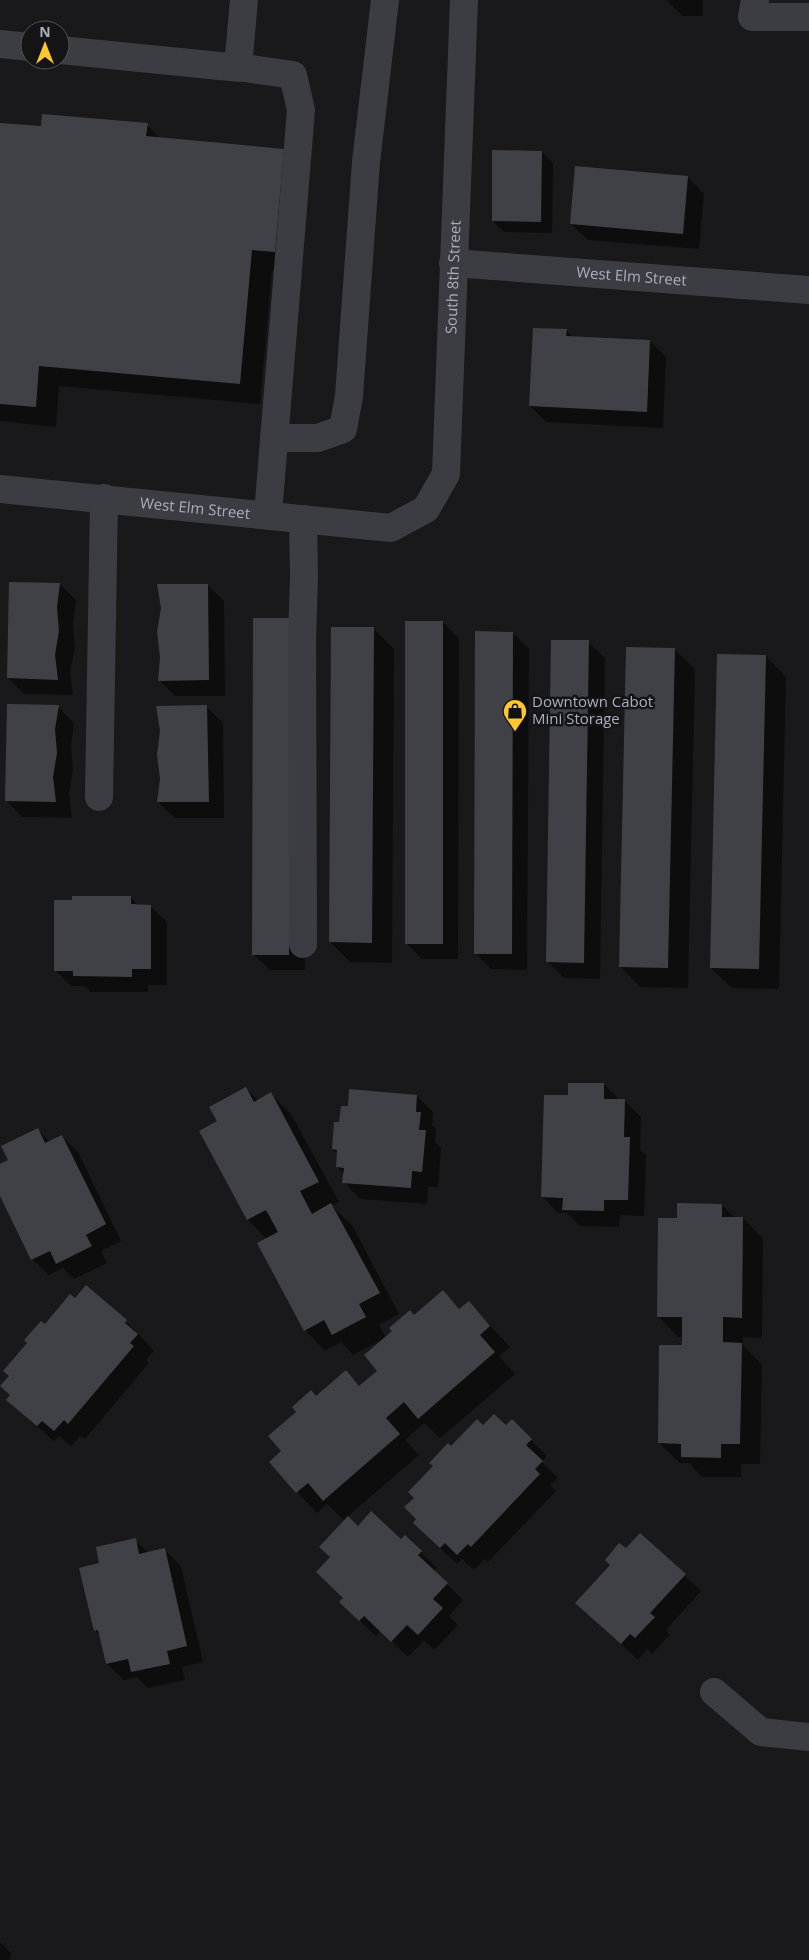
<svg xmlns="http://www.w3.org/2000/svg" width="809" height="1960" font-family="'Open Sans',sans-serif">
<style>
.shadow{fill:#0007}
.building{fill:#404147}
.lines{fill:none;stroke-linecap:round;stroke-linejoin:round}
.minor{stroke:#3c3c43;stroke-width:28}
.labels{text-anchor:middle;stroke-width:5;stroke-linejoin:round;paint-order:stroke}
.street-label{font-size:15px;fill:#aaafbd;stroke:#141417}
.poi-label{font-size:15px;fill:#aaafbd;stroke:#141417;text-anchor:start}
</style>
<rect width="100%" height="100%" fill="#19191c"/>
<!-- shadow -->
<path class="shadow" d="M645,0H703V16H683L666,0Z
M0,124L42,128L147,125L161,139L284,150L304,171L295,272L272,270L260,404L59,386L56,427L0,421Z
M542,152L553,163L552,233L504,232L493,221Z
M576,167L688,177L704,194L699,249L588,240L571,224Z
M566,330L573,337L650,341L666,357L663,428L546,422L530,406Z
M60,584L76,600L73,624L75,648L70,672L73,695L24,694L8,678Z
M208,585L224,601L225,696H175L159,680Z
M443,622L459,639L458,959H422L406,943Z
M373,628L394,649L392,963L350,962L330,942Z
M513,633L529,649L527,970L491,969L475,953Z
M305,635V970H270L253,954Z
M588,642L605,658L600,979L564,978L548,962Z
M674,649L695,669L688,988L640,987L620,966Z
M766,656L786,677L779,989L732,988L711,968Z
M58,707L74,723L71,746L73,770L69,794L72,818L22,817L6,800Z
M207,707L223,723L224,818H175L158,802Z
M131,898L139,906H150L167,922V985H148V992H90L85,986H71L55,970L74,902Z
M604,1084L620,1101H625L641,1117L640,1149L646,1155L644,1216L620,1215L619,1227L580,1226L567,1213H558L542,1196L569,1097Z
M246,1088L258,1101L271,1094L291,1114L339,1202L332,1206L352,1225L399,1314L379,1325L386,1338L443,1292L461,1310L469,1303L510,1347L499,1356L515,1374L440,1438L424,1423L405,1440L419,1455L347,1517L358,1528L401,1541L405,1537L437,1568L434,1571L463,1600L449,1616L458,1625L434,1650L424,1640L408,1657L381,1631L376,1636L357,1618L344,1598L331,1557L345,1521L327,1504L317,1513L297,1492L283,1452L316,1397L346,1372L361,1387L379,1371L383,1339L353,1355L341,1342L325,1351L305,1330L267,1239L248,1220L219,1122Z
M417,1096L433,1112L432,1125L436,1129L435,1142L441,1148L438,1187H428L427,1204L360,1199L344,1182V1174L337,1167L338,1154L333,1149Z
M38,1130L50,1142L62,1136L78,1152L121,1241L101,1251L107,1263L74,1279L63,1268L49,1275L32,1259L0,1193V1165L9,1160Z
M722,1205L735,1218H743L763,1239L762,1338L743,1337V1346L762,1364L760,1464H741V1477H702L689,1463H680L659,1443L683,1347V1337H678L658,1316L678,1219Z
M86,1287L126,1321L154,1351L146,1360L149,1363L85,1439L80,1436L71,1446L59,1436L54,1441L8,1400L45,1326L75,1300Z
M483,1427H506L531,1440L547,1456L542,1462L558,1478L550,1485L556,1491L488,1562L485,1559L474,1570L462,1559L457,1564L431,1539L418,1519L416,1498L452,1448Z
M640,1535L701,1591L666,1630L670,1634L652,1654L647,1649L638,1660L577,1603Z
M135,1540L149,1553L164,1549L181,1566L203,1662L182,1667L185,1680L148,1688L137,1677L124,1680L107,1664L101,1636L95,1630L101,1564Z
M0,1942L11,1953L10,1960H0Z"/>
<!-- building -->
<path class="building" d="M42,114L148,123L146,136L284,149L275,252L252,250L240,384L39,366L36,407L0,404V123L41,126Z
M492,150L542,151L541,222L492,221Z
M575,166L688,176L683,234L570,224Z
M533,328L567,329L566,336L650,340L647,412L529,406Z
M9,582L60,583L57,607L59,631L55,655L58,680L7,678Z
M157,584H208L209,680L158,681L160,657L157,632L161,608Z
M253,618H290L289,955H252Z
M405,621H443V944H405Z
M331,627H374L372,943L329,942Z
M475,631L513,632L512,954H474Z
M551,640H589L584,963L546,962Z
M626,647L675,648L668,968L619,967Z
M717,654L766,655L759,969L710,968Z
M7,704L59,705L55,729L57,753L53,777L56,802L5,801Z
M207,705L209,802H157L160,779L157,755L160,731L156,706Z
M72,896H131V904L151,905V969H132V977L73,976V971H54V900H72Z
M568,1083H604V1099H625L624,1137H630L628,1200H604V1211L562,1210L563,1198L541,1197L544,1095H568Z
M246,1087L254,1102L271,1092L319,1182L300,1191L312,1214L331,1203L380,1293L359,1304L366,1317L332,1335L324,1320L304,1331L257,1243L278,1232L266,1210L247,1220L199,1131L217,1121L209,1107Z
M349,1089L417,1095L416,1112H421L419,1130H426L422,1172L412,1171L411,1188L342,1183L344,1168L336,1167L337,1150L332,1149L334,1122H339L341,1106H348Z
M38,1128L45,1143L62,1135L106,1224L86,1235L92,1246L56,1264L50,1251L31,1260L0,1196V1164L8,1160L1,1146Z
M677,1203L722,1204V1217H743L742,1318L723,1317V1342L742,1343L740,1444H721V1458L681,1457V1444L658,1443L659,1345H682V1317H657L658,1218H677Z
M86,1285L127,1320L125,1323L138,1334L130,1343L134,1346L68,1424L64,1420L54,1431L42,1421L37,1426L6,1400L10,1395L0,1386L9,1376L3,1371L27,1343L24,1340L41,1321L45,1324L70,1294L75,1298Z
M443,1290L459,1309L469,1301L490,1326L480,1335L495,1352L418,1419L404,1402L386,1418L400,1434L323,1501L308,1483L296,1493L269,1462L281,1451L268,1436L296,1412L292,1407L311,1390L316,1396L346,1370L359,1386L377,1371L364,1355L392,1331L389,1328L410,1310L414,1315Z
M494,1414L506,1425L512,1419L532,1439L526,1445L543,1461L535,1469L540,1474L471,1547L468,1544L457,1555L445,1543L440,1548L413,1523L416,1519L404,1507L414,1498L408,1492L433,1466L429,1463L448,1443L451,1446L477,1419L483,1425Z
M371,1511L401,1539L405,1535L422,1551L418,1555L448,1583L433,1599L443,1608L418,1635L407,1625L391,1642L364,1616L359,1621L339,1602L343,1598L316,1572L330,1557L319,1547L348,1516L358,1526Z
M640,1533L686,1574L650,1613L655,1617L635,1638L630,1634L621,1644L575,1603L610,1565L605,1560L619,1543L626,1548Z
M136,1538L139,1554L165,1548L187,1646L167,1651L170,1664L131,1672L128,1659L106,1664L98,1630L94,1631L79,1568L99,1563L96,1547Z"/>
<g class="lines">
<!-- minor -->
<g class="minor">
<path d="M755,0L752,17H809"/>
<path d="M0,44L30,47"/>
<path d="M60,50L240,68L238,67L244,0"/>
<path d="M238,67L293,75L301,110L268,514"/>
<path id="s1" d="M453,263L809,290"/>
<path d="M274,438H318L343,429L349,396L366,162L385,0"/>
<path id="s2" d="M0,489L391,528L426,509L446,474L464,0"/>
<path d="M303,519L304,577L302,640L303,944"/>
<path d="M99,797L104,498"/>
<path d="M714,1692L761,1732L809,1737"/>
</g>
</g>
<!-- icons -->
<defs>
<g id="shop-pin" transform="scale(1.25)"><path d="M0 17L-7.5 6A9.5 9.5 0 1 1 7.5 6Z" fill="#ffc72e" stroke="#141417"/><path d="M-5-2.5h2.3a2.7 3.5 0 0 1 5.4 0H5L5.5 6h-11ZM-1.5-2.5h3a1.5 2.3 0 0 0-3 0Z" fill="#111"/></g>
</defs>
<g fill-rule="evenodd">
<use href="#shop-pin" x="515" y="711"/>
</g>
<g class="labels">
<!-- street labels -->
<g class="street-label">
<text dy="5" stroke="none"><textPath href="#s1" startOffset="179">West Elm Street</textPath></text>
<text dy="5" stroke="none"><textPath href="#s2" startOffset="670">South 8th Street</textPath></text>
<text dy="5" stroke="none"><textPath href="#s2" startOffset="196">West Elm Street</textPath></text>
</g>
<!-- poi labels -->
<g class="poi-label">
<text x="532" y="707">Downtown Cabot<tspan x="532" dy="17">Mini Storage</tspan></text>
</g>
</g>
<!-- north arrow -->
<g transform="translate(45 45)"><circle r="24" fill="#141417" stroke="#505259"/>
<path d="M0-4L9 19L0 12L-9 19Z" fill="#ffc72e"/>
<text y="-8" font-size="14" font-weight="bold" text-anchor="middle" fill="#aaafbd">N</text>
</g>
</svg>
